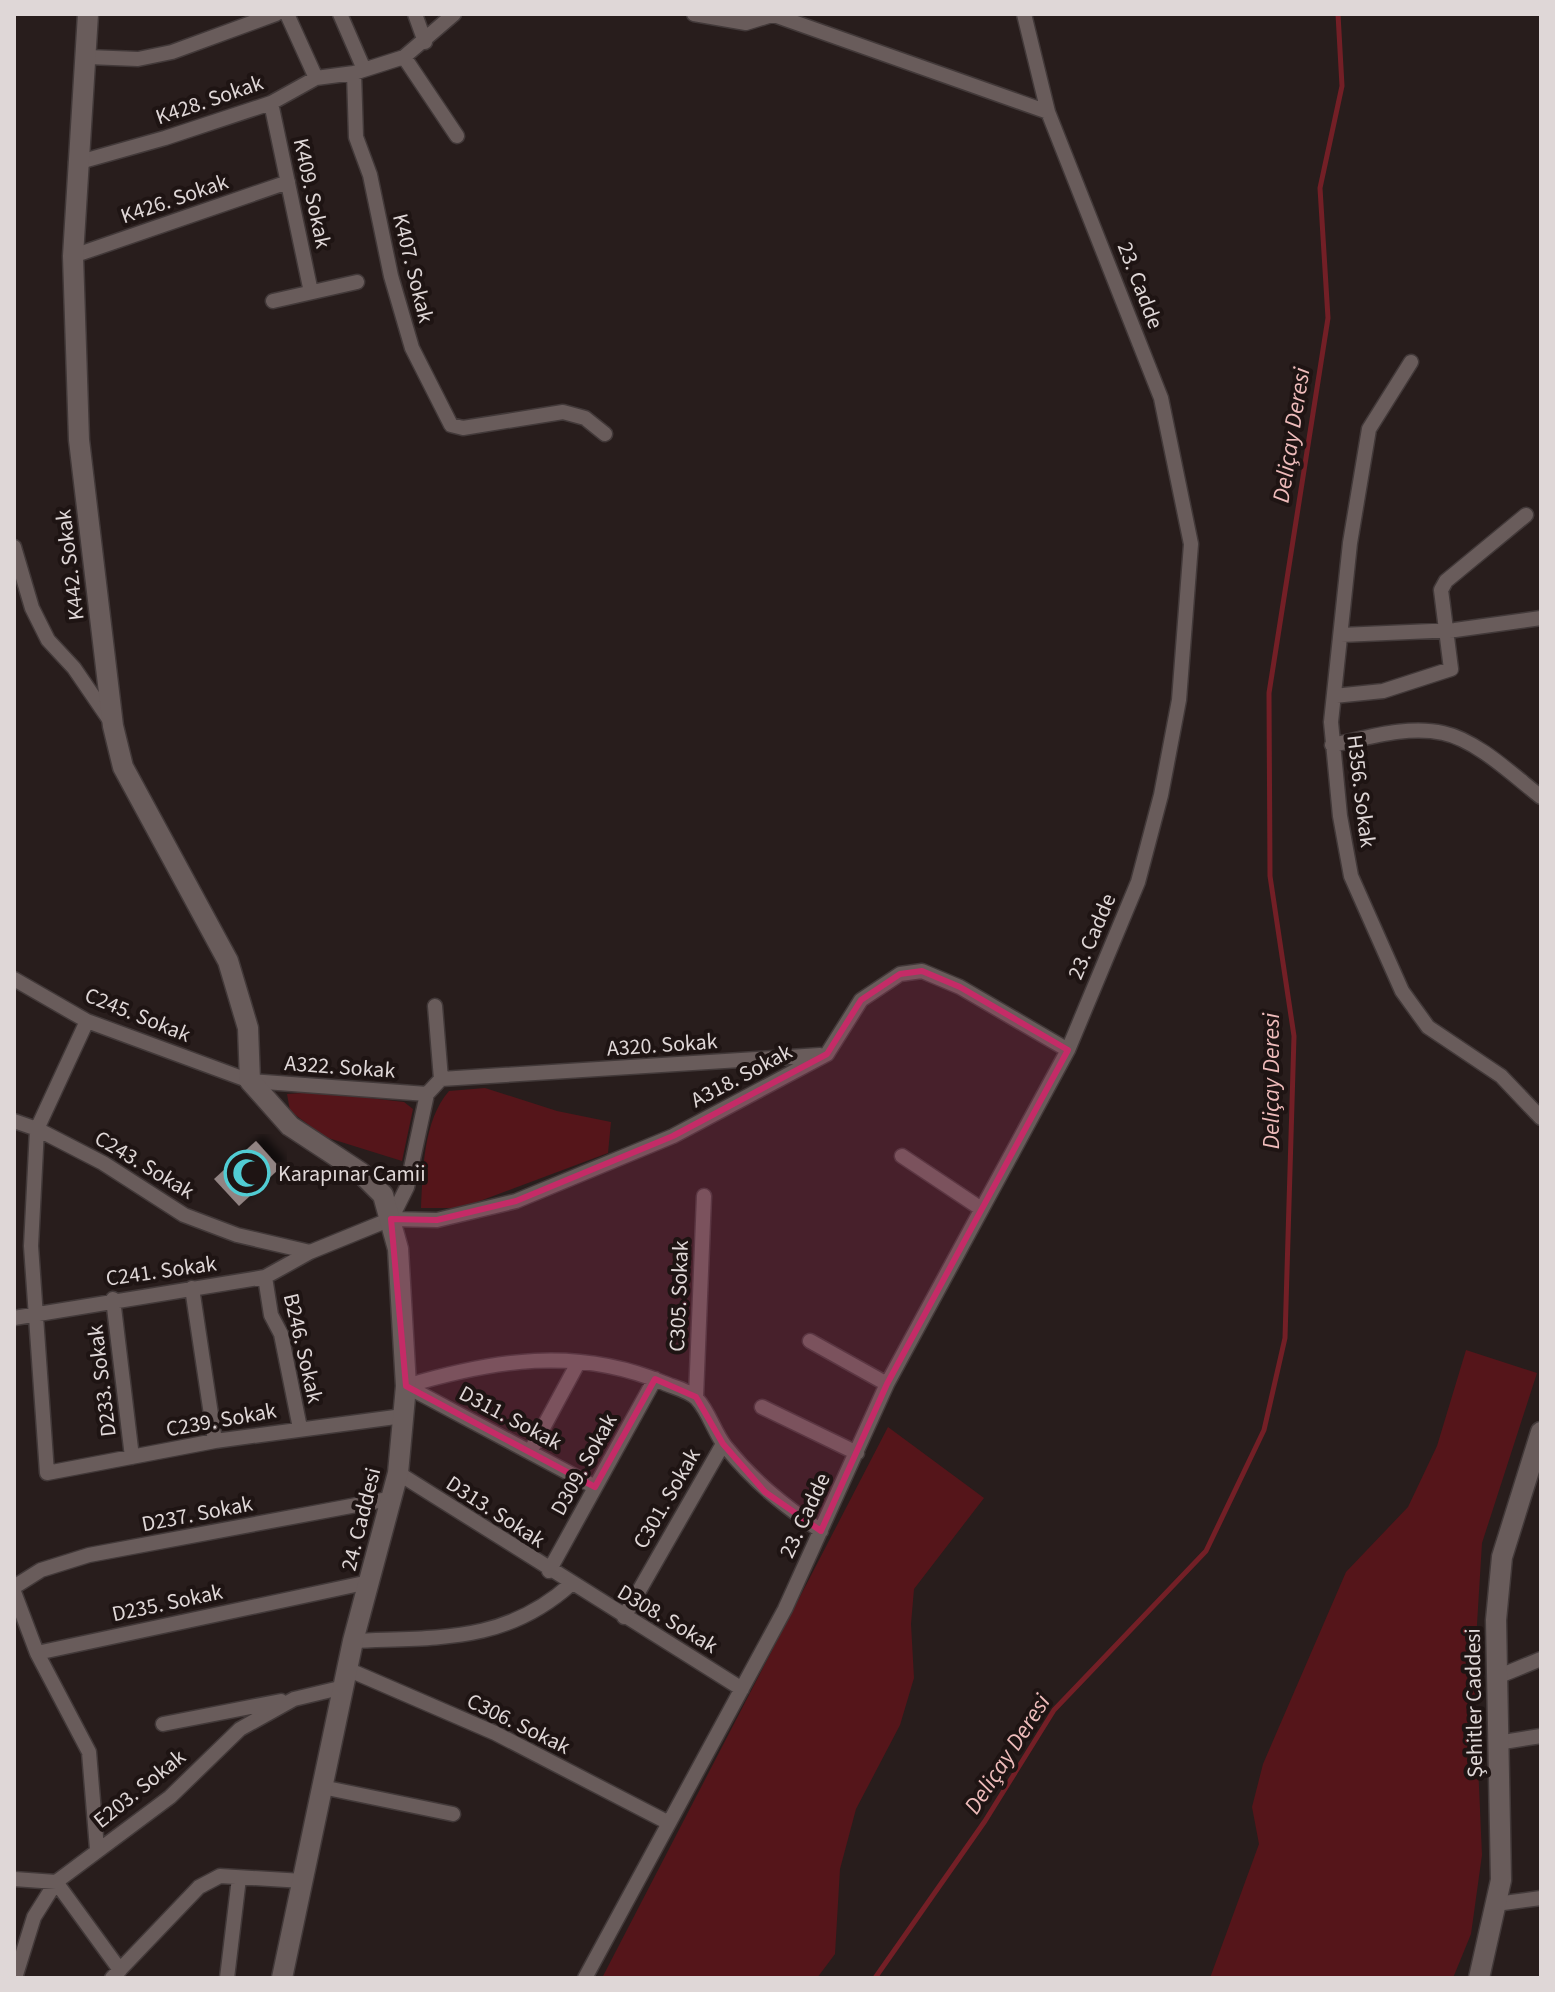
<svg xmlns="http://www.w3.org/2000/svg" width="1555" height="1992" font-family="'Source Sans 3',sans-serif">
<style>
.green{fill:#55151a}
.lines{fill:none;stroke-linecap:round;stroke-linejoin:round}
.stream{stroke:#731f26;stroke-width:5}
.building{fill:#918382;filter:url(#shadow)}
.street-casing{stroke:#423939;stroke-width:17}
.secondary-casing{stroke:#423939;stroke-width:23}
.street{stroke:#695c5b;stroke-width:14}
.secondary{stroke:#695c5b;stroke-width:20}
.marked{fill:#c52b67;fill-opacity:0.2;stroke:#c52b67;stroke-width:6;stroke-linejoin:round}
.labels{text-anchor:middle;stroke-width:8;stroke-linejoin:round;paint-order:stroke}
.street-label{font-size:22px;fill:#dfd7d7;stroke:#1e1413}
.poi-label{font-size:22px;fill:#dfd7d7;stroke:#1e1413;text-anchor:start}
.water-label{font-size:24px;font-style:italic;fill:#efbcbb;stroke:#1e1413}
</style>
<defs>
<filter id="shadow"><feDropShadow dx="7" dy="-7" stdDeviation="4" flood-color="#0009"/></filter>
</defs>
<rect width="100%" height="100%" fill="#281d1c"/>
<!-- green -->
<path class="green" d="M485,1088L557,1111L611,1122L608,1153L461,1208H421C423,1170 423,1121 449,1091Z
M317,1092L404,1102L413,1109L402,1161L325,1137L290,1111L287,1094Z
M1466,1350L1537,1373L1482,1543L1474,1673L1482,1855L1471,1934L1453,1978H1210L1259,1844L1252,1807L1263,1764L1346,1572L1408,1507L1437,1446Z
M888,1427L984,1498L914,1589L911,1624L914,1678L900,1725L856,1809L840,1869L835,1954L817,1978H602Z"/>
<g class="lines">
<!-- stream -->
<path class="stream" d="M875,1978L985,1821L1054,1710L1206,1551L1264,1430L1285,1338L1294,1036L1270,876L1269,693L1328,318L1320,188L1342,86L1338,14"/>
</g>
<!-- building -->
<path class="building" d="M256,1141L280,1168L239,1206L214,1179Z"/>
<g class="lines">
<!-- street casing -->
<g class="street-casing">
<path id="street" d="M287,14L316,78
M340,14L363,67
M415,14L425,42
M454,14L404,57L354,73L356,137L370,175L391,276L412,348L451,425L463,428L563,412L585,418L605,434
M694,14L746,23L772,15
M1024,14L1048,112
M88,57L138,59L172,52L276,14
M404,57L457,136
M271,103L311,292
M76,163L165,138L271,103L316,78L354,73
M73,256L288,182
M273,301L357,282
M1411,362L1369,429L1350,543L1331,722L1340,816L1351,876L1402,991L1428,1027L1501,1076L1541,1118
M14,547L32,608L48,640L74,668L113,725
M1341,635L1455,630L1541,618
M1334,696L1383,691L1451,669L1441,590L1446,581L1526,515
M1332,745C1367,738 1407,725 1443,733C1477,740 1514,776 1541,797
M14,979L87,1021L250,1081L427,1094
M87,1021L37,1129L31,1246L47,1473L215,1441L403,1416
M441,1079L820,1055
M14,1121L37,1129L103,1163L184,1215L237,1235L310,1252L391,1219L437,1220L516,1201L673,1136L827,1054L861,1000L900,974L922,971L960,987L1068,1050
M902,1156L980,1208
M391,1219L407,1187L427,1094L441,1079L435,1006
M265,1277L271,1315L281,1334L300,1428
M192,1288L215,1441
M113,1299L132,1457
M14,1318L265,1277L310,1252
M810,1341L887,1384
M406,1386C493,1360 576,1346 664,1383C673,1387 690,1391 697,1399C709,1412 714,1432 725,1446C754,1482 783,1505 821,1531
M406,1386L595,1487
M696,1397L704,1196
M762,1407L857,1453
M530,1452L578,1363
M398,1473L742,1689
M549,1571L655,1379
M14,1587L41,1570L89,1555L394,1498
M14,1592L37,1653L369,1582
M624,1617L723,1444
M353,1641C437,1637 504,1644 571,1584
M37,1653L89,1752L97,1849
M347,1669L495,1733L669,1823
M1497,1677L1541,1659
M163,1724L281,1701
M1497,1743L1541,1736
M322,1787L453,1814
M14,1879L56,1882L120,1970
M1496,1904L1541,1898
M15,1978L34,1917L56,1882L170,1797L240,1729L294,1699L344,1687
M112,1978L199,1887L220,1876L303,1881
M227,1978L239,1878
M585,1978L785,1609L887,1384L1068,1050L1138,882L1161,795L1179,700L1191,544L1161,398L1048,112L771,14"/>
</g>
<!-- secondary casing -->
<g class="secondary-casing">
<path id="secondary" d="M88,14L73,256L79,440L113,726L123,767L228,961L248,1028L250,1081L290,1126L360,1172L383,1195L398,1249L406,1386L398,1473L353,1641L282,1978
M1479,1978L1501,1880L1496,1620L1502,1557L1541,1432"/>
</g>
<!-- street -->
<use href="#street" class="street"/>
<!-- secondary -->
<use href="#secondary" class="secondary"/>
</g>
<!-- marked area -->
<path class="marked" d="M922,971L960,987L1068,1050L887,1384L821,1531L765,1492L723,1444L696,1397L655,1379L595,1487L406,1386L391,1219L437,1220L516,1201L673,1136L827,1054L861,1000L900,974Z"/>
<!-- icons -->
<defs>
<g id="mosque-ring" transform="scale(2.3)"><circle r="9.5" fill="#1e1413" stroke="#51ccd3" stroke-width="1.5"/><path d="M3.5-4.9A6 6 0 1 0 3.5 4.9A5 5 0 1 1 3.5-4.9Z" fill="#51ccd3"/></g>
</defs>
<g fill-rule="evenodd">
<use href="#mosque-ring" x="247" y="1173"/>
</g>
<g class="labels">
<!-- street labels -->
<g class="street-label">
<text transform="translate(209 99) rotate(-19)" y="8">K428. Sokak</text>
<text transform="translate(313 193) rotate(78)" y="8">K409. Sokak</text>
<text transform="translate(174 198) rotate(-19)" y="8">K426. Sokak</text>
<text transform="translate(414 268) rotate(76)" y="8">K407. Sokak</text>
<text transform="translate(1141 285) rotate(69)" y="8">23. Cadde</text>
<text transform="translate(69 565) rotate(-97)" y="8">K442. Sokak</text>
<text transform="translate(1362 791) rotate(83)" y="8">H356. Sokak</text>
<text transform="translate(1091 936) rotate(-67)" y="8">23. Cadde</text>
<text transform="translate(138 1014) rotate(22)" y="8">C245. Sokak</text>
<text transform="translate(662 1044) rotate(-4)" y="8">A320. Sokak</text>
<text transform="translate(340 1066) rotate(4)" y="8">A322. Sokak</text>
<text transform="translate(741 1075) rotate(-28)" y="8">A318. Sokak</text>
<text transform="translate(145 1164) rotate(31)" y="8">C243. Sokak</text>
<text transform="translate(161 1270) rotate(-8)" y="8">C241. Sokak</text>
<text transform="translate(678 1296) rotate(-88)" y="8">C305. Sokak</text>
<text transform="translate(304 1348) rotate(77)" y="8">B246. Sokak</text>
<text transform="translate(101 1381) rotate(-97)" y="8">D233. Sokak</text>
<text transform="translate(511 1417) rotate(28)" y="8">D311. Sokak</text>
<text transform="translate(221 1419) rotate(-10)" y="8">C239. Sokak</text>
<text transform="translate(583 1464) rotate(-61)" y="8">D309. Sokak</text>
<text transform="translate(666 1498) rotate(-60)" y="8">C301. Sokak</text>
<text transform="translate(496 1511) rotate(33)" y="8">D313. Sokak</text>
<text transform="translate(197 1513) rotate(-11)" y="8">D237. Sokak</text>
<text transform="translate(804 1515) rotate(-65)" y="8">23. Cadde</text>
<text transform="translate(360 1519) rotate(-76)" y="8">24. Caddesi</text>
<text transform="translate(167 1602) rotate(-12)" y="8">D235. Sokak</text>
<text transform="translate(668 1618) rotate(31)" y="8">D308. Sokak</text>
<text transform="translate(1473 1703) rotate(-91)" y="8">Şehitler Caddesi</text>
<text transform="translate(519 1723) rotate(26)" y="8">C306. Sokak</text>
<text transform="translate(139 1788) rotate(-39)" y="8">E203. Sokak</text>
</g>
<!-- poi labels -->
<g class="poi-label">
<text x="278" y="1181">Karapınar Camii</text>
</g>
<!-- water labels -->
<g class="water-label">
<text transform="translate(1291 435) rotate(-81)" y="8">Deliçay Deresi</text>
<text transform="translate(1271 1081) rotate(-90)" y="8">Deliçay Deresi</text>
<text transform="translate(1007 1754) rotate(-57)" y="8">Deliçay Deresi</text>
</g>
</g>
<!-- border -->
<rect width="1555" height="1992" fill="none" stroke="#dfd7d7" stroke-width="32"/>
</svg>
